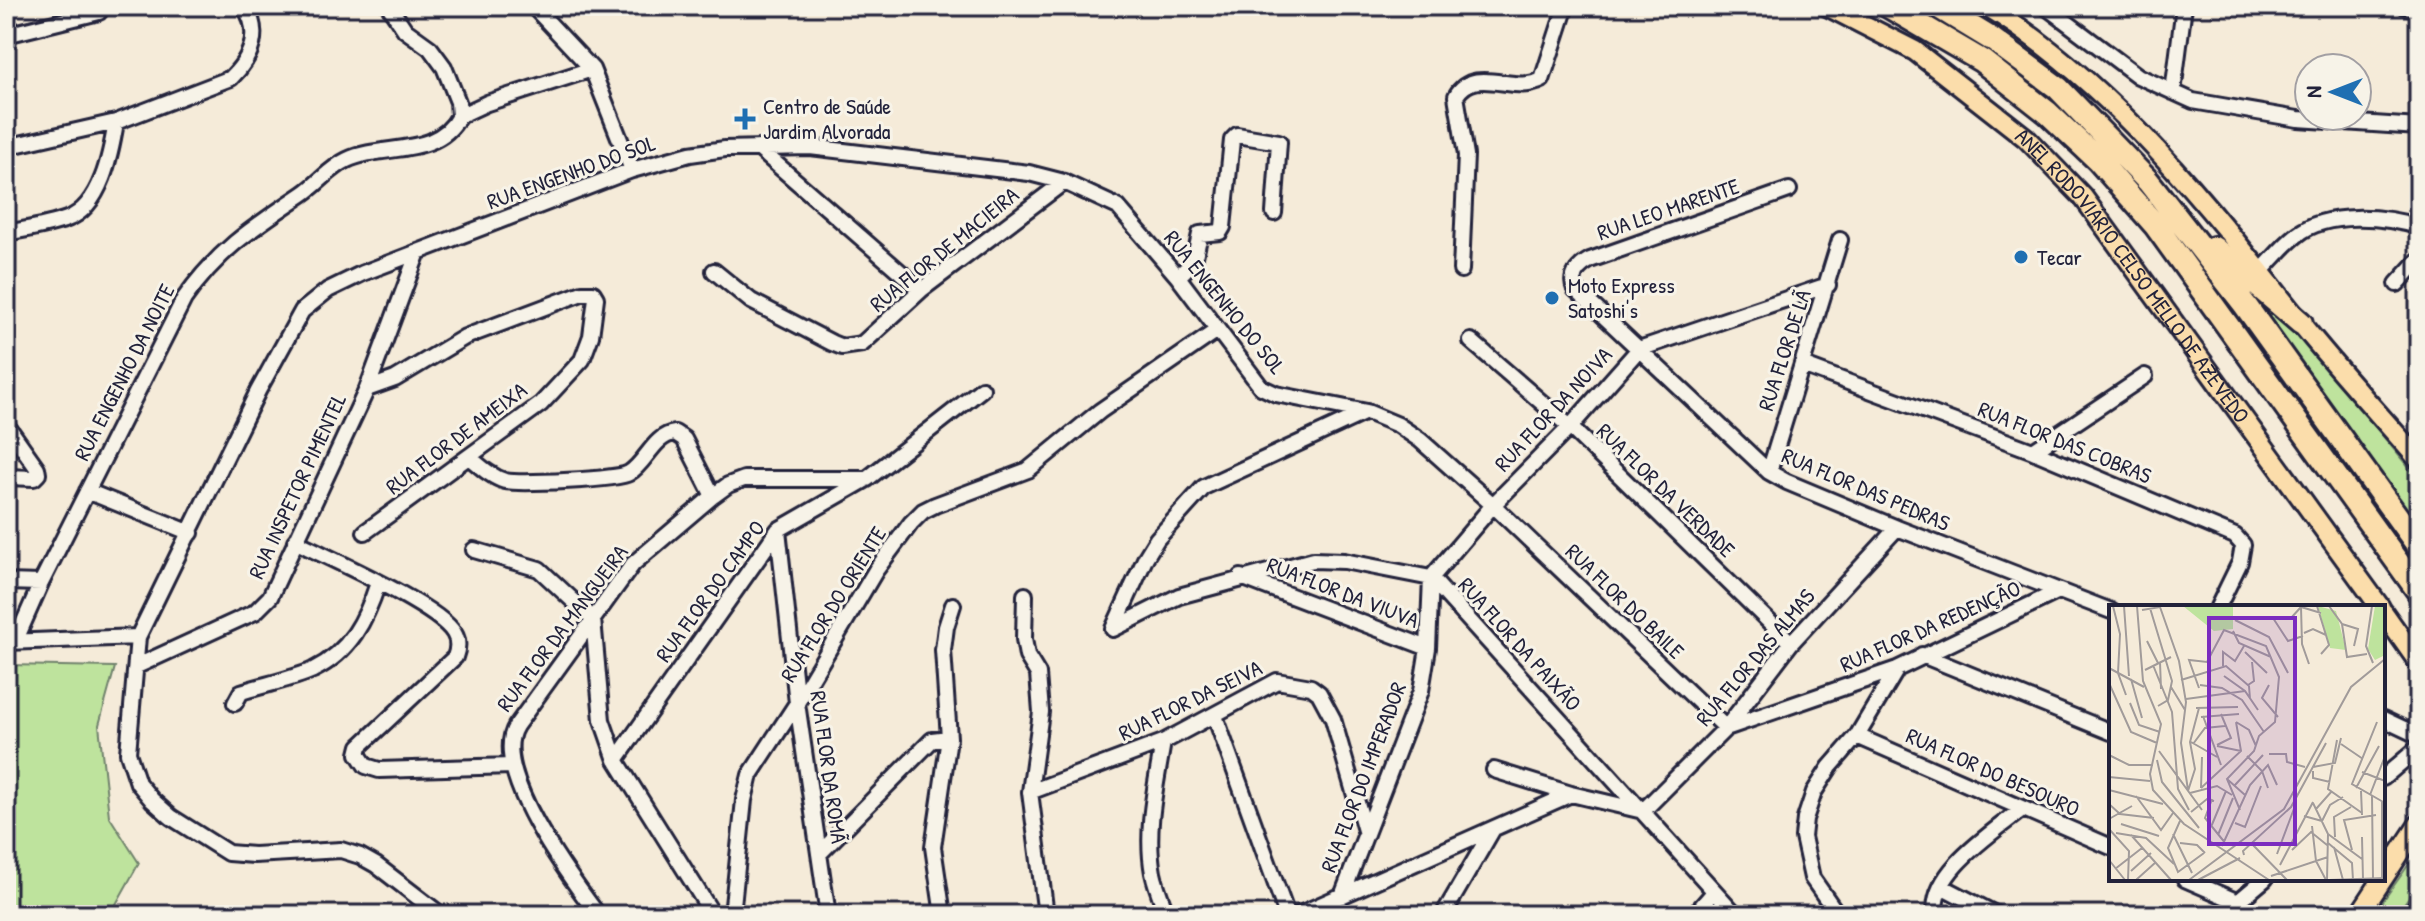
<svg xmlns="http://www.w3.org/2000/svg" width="2425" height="921" font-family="'Patrick Hand',sans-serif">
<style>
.green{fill:#bee39d;stroke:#70826c;stroke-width:2}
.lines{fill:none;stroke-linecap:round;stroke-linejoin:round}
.minor-casing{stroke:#22223b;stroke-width:20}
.major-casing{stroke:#22223b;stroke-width:24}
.highway-casing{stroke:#22223b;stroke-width:28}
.minor{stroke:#f7f3e8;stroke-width:14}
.major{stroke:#fbddab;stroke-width:18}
.highway{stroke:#fbddab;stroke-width:22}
.poi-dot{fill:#1f6fb2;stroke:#f7f3e8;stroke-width:3}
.labels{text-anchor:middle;stroke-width:6;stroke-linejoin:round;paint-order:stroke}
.poi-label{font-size:22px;fill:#22223b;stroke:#f7f3e8;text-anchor:start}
.street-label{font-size:22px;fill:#22223b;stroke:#f7f3e8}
.inset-road{fill:none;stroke:#a19b9a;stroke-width:2}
.view{fill:#7b2cbf;fill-opacity:0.15;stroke:#7b2cbf;stroke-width:4}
.inset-edge{fill:none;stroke:#22223b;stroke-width:4}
</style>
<rect width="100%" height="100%" fill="#f5ebd9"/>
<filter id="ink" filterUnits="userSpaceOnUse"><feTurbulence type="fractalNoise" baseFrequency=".0125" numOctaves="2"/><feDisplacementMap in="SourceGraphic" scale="16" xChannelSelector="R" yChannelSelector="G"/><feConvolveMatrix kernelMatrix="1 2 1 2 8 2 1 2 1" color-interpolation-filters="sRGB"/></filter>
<g filter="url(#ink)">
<!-- green -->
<path class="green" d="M2227,267L2296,330L2419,480V533Z
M6,665L115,667L99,725L109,816L139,863L110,915H6Z
M2419,850V882L2397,914L2373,915Z"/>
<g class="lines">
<!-- minor casing -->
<g class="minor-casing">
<path id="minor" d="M389,6L405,30L430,48L444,67L458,102L459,116
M533,6L592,69L632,170
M2045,6L2138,76L2193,101L2298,119L2419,127
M2405,6L2419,8
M6,35L99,12
M2173,92L2184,6
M459,116L487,103L592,69
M6,147L116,122
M758,148L921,290
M1789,190L1590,260C1579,266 1569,276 1575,289L1769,472L1787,482L1897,528L2111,611
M6,233C26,229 48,226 67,219C101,207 111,153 116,122L231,78C252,57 262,32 244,6
M1461,270L1466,155L1456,96C1475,64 1514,95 1542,80L1566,6
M714,271L751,301L832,343L842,347L862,344L921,290L1064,182
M2261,271C2273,259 2284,245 2297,235C2326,211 2385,216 2419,227
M1178,277L1194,261L1200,234L1220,232L1223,227L1232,140L1237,135L1279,142L1274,213
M2397,284L2419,260
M1471,341L1570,427L1791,643
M1802,365L2033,451L2235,536L2243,545L2240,562L2218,607
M6,424L37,468L38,474L34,478L6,477
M2033,451L2145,376
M469,457C480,466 491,477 505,481C520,484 618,480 629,473C646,463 654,435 675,433L684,439L713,496
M1769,472L1840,240
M87,491L191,533
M778,530L797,703L828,915
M365,532L541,404L582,360L591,336L596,298L593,293H582L465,337L395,379L367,389
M295,541C328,558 437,605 454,633C459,641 458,649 455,657L360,746L358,754L366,766L379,770L512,766
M474,550L539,569L593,619L602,720L616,760L713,915
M1241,577L1428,648
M1431,578L1493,505L1570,427L1639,349L1828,285
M6,582L41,583
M1025,595L1024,639L1027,656L1038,674L1041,712L1030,792L1046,915
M1113,629L1179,596L1313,560L1344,561L1431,578L1736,915
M1113,629L1146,557L1157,539L1204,487L1366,412
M7,642L138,637
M15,642L41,583L184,299C219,249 254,227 303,194C319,183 330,168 347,160C383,143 437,158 459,116
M1922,655L2111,732
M137,666L255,612L270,597L367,389L418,252
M235,703L241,692C263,685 293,679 313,670C350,652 366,620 378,583
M1215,716L1287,915
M2383,719L2419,736
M1857,736L2111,847
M1163,742C1156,785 1145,830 1153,873C1156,887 1162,901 1167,915
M616,760L778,530L867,479L982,389
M1494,770L1571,794L1643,811L1726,728L1791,643L1897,528
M2383,778L2419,747
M1030,792L1163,742L1277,681L1311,687L1319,693L1333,719L1366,834
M819,854L932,740L949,738
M2185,879L2238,902
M1941,886L1997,915
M1342,896L1421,691L1428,648L1431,578
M441,915L376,865L360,856L341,850L254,855L228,853L171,817L152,800L138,783L128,753L138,637L258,391L302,311L328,290L363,273L632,170L690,154L725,149L810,147L1029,173L1064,182L1118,207L1178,277L1261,387L1276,394L1367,412L1398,425L1420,440L1493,505L1726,728L1897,669L2059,591
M598,915C571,879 489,769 516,726L633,564L713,496L728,485L744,479H867
M732,915L744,800L750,775L797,703L876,570L911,523L923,511L935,505L1028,470L1100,411L1216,331
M943,915L933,847L949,738L943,650L946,627L953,605
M1298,915L1571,794
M1443,915L1493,829
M1694,915L1714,892
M1838,915L1812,878L1803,837L1805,819L1814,792L1830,767L1857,736L1897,669
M1936,915C1928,873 1994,832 2022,809
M2222,915L2265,879"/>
</g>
<!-- major casing -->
<g class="major-casing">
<g id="major">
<path id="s1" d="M1827,6L1915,51L2026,138L2083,197L2380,607"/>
<path d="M1987,6C2114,85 2208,205 2299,321C2337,369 2379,414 2419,460"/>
<path d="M2383,612L2419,663"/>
<path d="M2359,915L2419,824"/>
<path d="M2412,915L2419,905"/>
</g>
</g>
<!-- highway casing -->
<g class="highway-casing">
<path id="highway" d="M1888,6L1982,61L2048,113L2098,160L2156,226L2419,592
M1937,6L1993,40L2058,88L2148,181L2245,305L2419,547
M2214,248L2301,323"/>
</g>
<!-- minor -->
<use href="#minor" class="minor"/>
<!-- major -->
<use href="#major" class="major"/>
<!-- highway -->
<use href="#highway" class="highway"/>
</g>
</g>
<!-- markers -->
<g class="poi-dot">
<path d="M741 107h8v8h8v8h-8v8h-8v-8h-8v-8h8z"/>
<circle cx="2021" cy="257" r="8"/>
<circle cx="1552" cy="298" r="8"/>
</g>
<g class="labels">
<!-- poi labels -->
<g class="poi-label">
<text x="763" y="114">Centro de Saúde<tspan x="763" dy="25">Jardim Alvorada</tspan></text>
<text x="2037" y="265">Tecar</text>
<text x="1568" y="293">Moto Express<tspan x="1568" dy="25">Satoshi's</tspan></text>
</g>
<!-- street labels -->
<g class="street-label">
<text transform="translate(571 172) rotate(-20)" y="8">RUA ENGENHO DO SOL</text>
<text transform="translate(1668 209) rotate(-19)" y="8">RUA LEO MARENTE</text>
<text transform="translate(944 249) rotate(-39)" y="8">RUA FLOR DE MACIEIRA</text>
<text dy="8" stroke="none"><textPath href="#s1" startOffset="414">ANEL RODOVIÁRIO CELSO MELLO DE AZEVEDO</textPath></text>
<text transform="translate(1225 302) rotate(51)" y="8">RUA ENGENHO DO SOL</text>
<text transform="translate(1784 350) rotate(-72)" y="8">RUA FLOR DE LÃ</text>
<text transform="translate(124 372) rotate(-63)" y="8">RUA ENGENHO DA NOITE</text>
<text transform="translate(1553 409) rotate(-47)" y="8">RUA FLOR DA NOIVA</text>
<text transform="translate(456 438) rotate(-37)" y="8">RUA FLOR DE AMEIXA</text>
<text transform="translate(2065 442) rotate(22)" y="8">RUA FLOR DAS COBRAS</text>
<text transform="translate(297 486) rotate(-65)" y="8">RUA INSPETOR PIMENTEL</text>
<text transform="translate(1866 489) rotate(23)" y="8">RUA FLOR DAS PEDRAS</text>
<text transform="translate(1666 490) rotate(44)" y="8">RUA FLOR DA VERDADE</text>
<text transform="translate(710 591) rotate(-54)" y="8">RUA FLOR DO CAMPO</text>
<text transform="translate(1343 592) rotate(21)" y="8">RUA FLOR DA VIUVA</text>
<text transform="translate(1625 601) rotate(44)" y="8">RUA FLOR DO BAILE</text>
<text transform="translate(833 604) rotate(-58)" y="8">RUA FLOR DO ORIENTE</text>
<text transform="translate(1930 626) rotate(-24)" y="8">RUA FLOR DA REDENÇÃO</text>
<text transform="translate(562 628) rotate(-53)" y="8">RUA FLOR DA MANGUEIRA</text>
<text transform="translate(1520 644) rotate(48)" y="8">RUA FLOR DA PAIXÃO</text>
<text transform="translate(1755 657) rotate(-50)" y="8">RUA FLOR DAS ALMAS</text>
<text transform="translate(1190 700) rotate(-26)" y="8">RUA FLOR DA SEIVA</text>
<text transform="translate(829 767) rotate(82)" y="8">RUA FLOR DA ROMÃ</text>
<text transform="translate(1993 772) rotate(24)" y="8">RUA FLOR DO BESOURO</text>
<text transform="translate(1363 777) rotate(-69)" y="8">RUA FLOR DO IMPERADOR</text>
</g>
</g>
<!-- overview -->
<g transform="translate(2109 605)">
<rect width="276" height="276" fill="#f5ebd9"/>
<path d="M74,1H124V24L105,26ZM209,1L227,6L237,45L221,43ZM266,1H276V50L266,55L259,44Z" fill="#bee39d"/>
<path class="inset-road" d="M4,1L11,29L9,68L17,90M15,1L20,71M28,1L34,76L52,119L41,169L44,185L75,219L160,275M208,1L220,40L212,49M220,1L233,19L238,52L258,49M263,1L257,41L264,58M192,2L193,39L200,59M41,3L63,76L59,95L49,101M33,5L51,2L70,56L77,97L72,138L79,185M164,13L179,36L194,31M182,13L192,2L212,8M126,15L160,32L179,68M233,19L249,24L245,41M124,26L130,38L162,52M195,28L204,24L217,30M38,36L49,58M136,47L158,68M51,57L52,84M44,60L63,107L69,184L80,205M114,61V47L126,56L135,41M0,63L35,82M36,65L62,52M115,71L136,86L149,105M22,74L33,113M72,75L117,61L140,81L141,94M0,78L22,127L48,138M91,80L113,83L133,95L155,127M139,80L145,76L143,57M160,80L153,93L169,112M62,82L76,105M90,83L80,55L98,57L115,25L157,41L170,72L166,117L150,131L145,146L118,174L131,205M77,94L136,86M21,98L30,120L51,127M87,103L129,102M94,111L112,160M92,112L130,109M127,117L140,125L147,141M268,117L243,179L276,198M228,135L219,184L253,208M82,137L108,152M84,139L96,123L116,121M232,139L254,154M108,140L122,133L112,109M108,141L132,146M50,146L93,205M160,149H177L178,157L196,162M0,150L20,160H44M138,151L153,166L159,183M48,155L53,177L90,223M204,162L226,158L232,133M204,166V173L221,177M253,167L276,176M0,172L41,176M118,174L136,190M126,180L154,150M92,183L132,146L127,117M92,183L93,152M247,183L270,141M0,185L54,199M79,186L86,164L81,137L90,103M252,186L253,210M81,188L108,181L123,190M261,190L276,151M27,191L52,225L64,208M263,191L264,275M103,194L96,213L117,239M273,196V275M204,198L219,229L218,275M0,199L11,209L45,213M207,204L223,186M82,207L98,194L105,196M195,211L213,216L221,200L234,192M0,214L23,201M71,216L59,243L69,267L95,248M126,218L136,222L152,181M12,219L50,231M203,221L207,256L217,275M102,222L117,186M0,224L20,246L19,275M7,228L37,233L65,259M64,229L83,268M219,229L253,254M22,230L62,275M109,230L124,193M226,232L225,212L242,202M253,232L254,275M71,238L88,240L96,248M219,238L243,258L244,275M143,239L178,275M113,241L141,180L159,160L168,180M225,242L234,275M183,245L202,227L218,240M243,245L235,215L267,210M168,249L186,201M135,250L134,246L182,202L217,138M0,255L16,275M171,260L204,197M6,264L33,243M22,266L42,248M162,271L219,252M27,275L47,257M80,275L175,204L242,82L276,54M89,275L131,253M220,275L276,273"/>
<path class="view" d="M100,13H186V239H100Z"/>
<rect width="276" height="276" class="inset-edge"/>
</g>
<!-- margin -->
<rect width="2425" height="921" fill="none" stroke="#f7f3e8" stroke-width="32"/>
<rect x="16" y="16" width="2393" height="889" fill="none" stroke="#22223b" stroke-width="3" filter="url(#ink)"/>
<!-- north arrow -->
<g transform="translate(2333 92) rotate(270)"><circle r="38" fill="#f7f3e8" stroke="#a29fa3" stroke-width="2"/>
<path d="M0-6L14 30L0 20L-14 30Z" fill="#1f6fb2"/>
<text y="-12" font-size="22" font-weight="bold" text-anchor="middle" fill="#22223b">N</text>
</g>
</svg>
